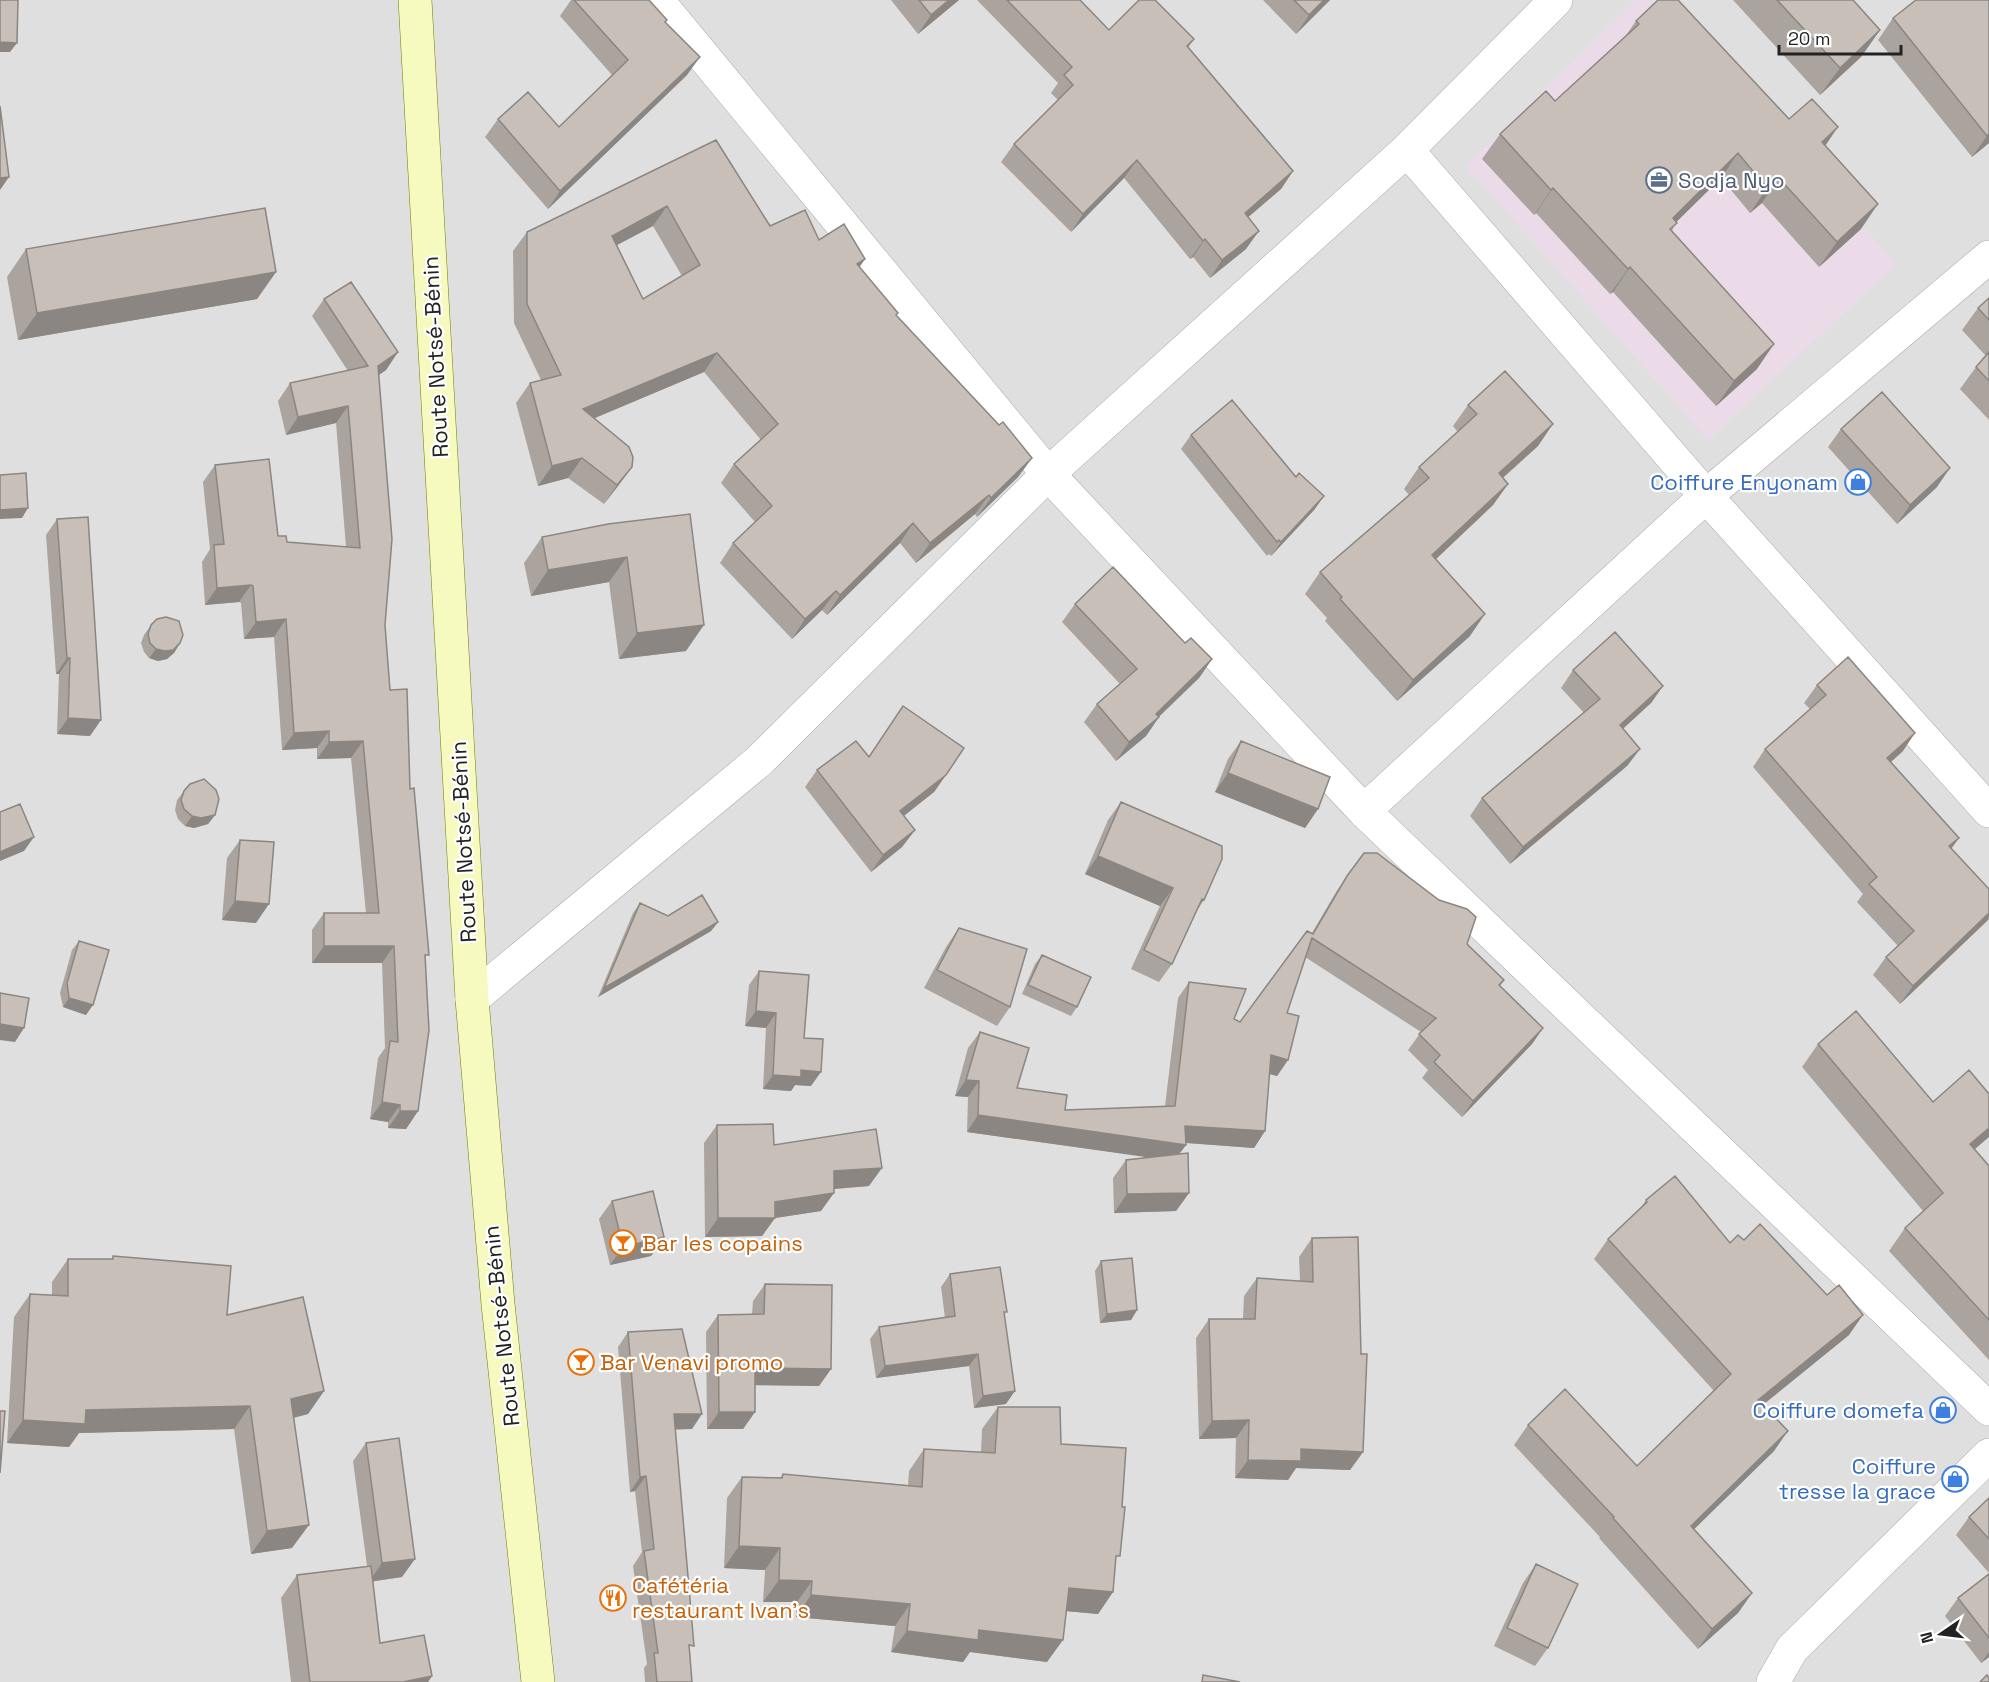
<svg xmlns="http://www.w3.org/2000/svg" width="1989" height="1682" font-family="'Space Grotesk',sans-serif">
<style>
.residential{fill:#e0dfdf}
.industrial{fill:#ebdbe8}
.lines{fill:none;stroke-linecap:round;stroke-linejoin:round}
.street-casing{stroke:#a9a9a9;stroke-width:34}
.secondary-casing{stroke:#707d05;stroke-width:34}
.street{stroke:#fff;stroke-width:33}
.secondary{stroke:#f7fabf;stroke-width:33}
.wall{fill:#aba49e;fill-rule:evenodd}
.shaded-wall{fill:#8b8681}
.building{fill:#c7bfb8;stroke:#8b8681;stroke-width:1.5;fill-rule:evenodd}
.labels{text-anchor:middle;stroke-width:4.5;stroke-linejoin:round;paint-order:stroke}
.service-label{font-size:22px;fill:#4e5e75;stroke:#fff;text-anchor:start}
.street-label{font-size:22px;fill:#222;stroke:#fff}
.shop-label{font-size:22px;fill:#366cbe;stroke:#fff;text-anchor:end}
.food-label{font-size:22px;fill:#c56008;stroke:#fff;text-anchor:start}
</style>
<rect width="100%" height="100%" fill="#f2efe9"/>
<!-- residential -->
<path class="residential" d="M0,0H1989V1682H0Z"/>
<!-- industrial -->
<path class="industrial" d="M1636,0H1647L1801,174L1813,170L1896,264L1708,440L1466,166Z"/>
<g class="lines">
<!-- street casing -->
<g class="street-casing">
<path id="street" d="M657,0L1048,474L1364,811L1989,1409
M1407,150L1706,496L1989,811
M1364,811L1706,496L1989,257
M472,999L759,761L1048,474L1407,150L1556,0
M1773,1682L1792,1649L1989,1455"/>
</g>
<!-- secondary casing -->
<g class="secondary-casing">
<path id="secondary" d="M415,0L472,999L498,1304L538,1682"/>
</g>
<!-- street -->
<use href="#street" class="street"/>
<!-- secondary -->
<use href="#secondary" class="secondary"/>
</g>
<!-- wall -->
<path class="wall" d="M571,0H649L665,22L687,75L548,209L485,137L498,119L559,127L612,75L560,16Z
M891,0H959L918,34Z
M977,0H1080L1109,30L1194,39L1188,48L1293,171L1281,189L1248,217L1246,249L1210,278L1193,257L1190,259L1124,178L1071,232L1001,162L1014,144L1058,100L1051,93L1058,83Z
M1263,0H1330L1296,34Z
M1733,0H1853L1880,30L1861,57L1820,95Z
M1989,0V143L1972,157L1878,40L1893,18Z
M1636,21L1789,119L1825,145L1861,229L1819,267L1762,203L1750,213L1721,178L1676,222L1672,231L1757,369L1716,406L1613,292L1610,294L1536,213L1534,215L1482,159L1500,134L1555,101L1624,38Z
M716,140L770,226L819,240L865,259L859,267L897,316L999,425L1032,458L1018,477L977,517L975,514L916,563L900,543L827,615L822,610L792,639L720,563L733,543L755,522L721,483L734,464L761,440L704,372L594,418L632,467L618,486L604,504L568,478L538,486L516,403L530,383L541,380L514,323L513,251L527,232ZM653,226L682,276L643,299L617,245Z
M26,249L276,272L257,299L18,340L7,277Z
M1989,298V420L1960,389L1976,367L1986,356L1962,330L1978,308Z
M324,299L398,352L386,370L379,375L385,625L390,690L410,789L425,961L418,1111L406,1129L388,1128V1122L370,1119L378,1058L385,1048L382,963H312V930L324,913H366L351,758L317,759V748L282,750L274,637L244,639L241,603L239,602L205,605L202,562L210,549L203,482L215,465L278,536L287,542L346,547L336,423L286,435L278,401L290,383L348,371L312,316Z
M1468,405L1538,446L1503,478L1508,484L1493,505L1436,559L1470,636L1397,701L1325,621L1327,618L1305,594L1320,572L1409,495L1404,489L1419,467L1458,432L1453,426Z
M1841,429L1937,487L1897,524L1828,447Z
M1191,435L1296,477L1324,496L1314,510L1271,556L1269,554L1267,556L1181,449Z
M57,519L90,736L57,734L59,674H56L46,535Z
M608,524L686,651L619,659L609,582L531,596L524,563L542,537Z
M1075,604L1185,643L1212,659L1199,678L1159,717L1146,736L1116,761L1084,722L1097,704L1120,684L1062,622Z
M151,625L180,643L174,653L167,659L158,661L149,658L144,652L141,643L144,635Z
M1573,670L1663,686L1651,703L1623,729L1640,749L1627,766L1510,864L1470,816L1482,798L1584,713L1561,688Z
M1817,685L1903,751L1891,762L1959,838L1951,848L1989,889V919L1988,920L1900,1004L1873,975L1886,957L1898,946L1857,902L1863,894L1753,767L1765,749L1810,709L1804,703Z
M1241,741L1318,809L1305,828L1215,792L1228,759Z
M868,756L946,775L934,792L904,816L915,830L902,847L871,872L805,787L817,770Z
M184,791L215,815L208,824L194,828L185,826L178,819L175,810L177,800Z
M1121,802L1204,900L1196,912L1172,964L1159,982L1131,969L1160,906L1085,874L1108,820Z
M240,840L256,923L222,920L227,858Z
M1364,853L1467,944L1504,980L1500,986L1543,1028L1532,1044L1462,1117L1422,1078L1428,1070L1408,1050L1421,1032L1305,957L1287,1013L1288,1060L1277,1076L1269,1074L1265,1131L1254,1148L1186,1143V1145L1179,1154L1189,1193L1176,1211L1114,1213L1113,1178L1126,1160L1149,1157L967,1132L968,1097L955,1096L968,1048L980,1032L1017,1088L1065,1110L1165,1106L1178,998L1189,982L1234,1019L1240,1022L1312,933L1336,892Z
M640,903L668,916L718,922L711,931L598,997L633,913Z
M959,928L1010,1007L997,1026L924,988L946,947Z
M79,941L86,1015L63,1007L60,993L72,950Z
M1042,955L1077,1007L1071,1016L1022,994L1035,964Z
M759,971L804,1038L811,1086L795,1085L791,1091L763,1089L766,1028L745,1026L749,985Z
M1818,1044L1933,1102L1989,1166V1360L1889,1251L1905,1228L1923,1211L1802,1067Z
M717,1125L774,1145L869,1186L834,1189L821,1211L775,1218L762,1236L705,1237L704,1143Z
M1646,1200L1730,1243L1849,1335L1763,1405L1774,1451L1694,1529L1752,1593L1738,1613L1698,1649L1599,1538L1600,1537L1514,1445L1528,1425L1637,1466L1714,1391L1594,1259L1608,1239L1640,1209Z
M612,1201L664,1237L651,1256L610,1265L599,1219Z
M1312,1238L1363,1452L1350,1470L1296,1468L1288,1480L1235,1478L1236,1438L1199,1439L1196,1338L1209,1319H1243L1244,1296L1257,1278L1300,1281L1299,1257Z
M113,1256L227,1315L324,1391L308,1414L294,1418L292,1548L251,1554L234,1429L79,1433L69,1447L7,1443L14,1317L30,1294L52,1295V1282L68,1259H112Z
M1101,1261L1137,1310L1131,1320L1100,1323L1095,1271Z
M950,1274L1005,1316L1006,1404L974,1408L969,1366L876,1378L870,1339L879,1327L945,1318L941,1287Z
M765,1284L831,1369L819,1386L755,1385V1412L743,1429H707L706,1332L718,1315L752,1314L753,1301Z
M628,1332L692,1429H675L692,1682H645L644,1668L647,1664L633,1566L642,1552L635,1491L630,1492L618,1347Z
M998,1407L1061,1444L1115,1562L1113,1592L1098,1614L1066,1611L1047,1662L970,1652L963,1662L891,1652L895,1626L796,1617L797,1602H763L765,1570L724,1568L727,1498L742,1477L780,1478L783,1474L908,1485L909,1471L924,1449L981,1452L982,1429Z
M366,1443L402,1577L373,1581L380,1643L432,1676L428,1682H291L281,1598L297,1575L367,1566L353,1461Z
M1989,1498V1573L1956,1535L1969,1517Z
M1536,1564L1548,1648L1535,1666L1494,1646L1523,1583Z
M1989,1574V1657L1981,1663L1945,1616L1958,1598Z"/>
<!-- shaded-wall -->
<path class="shaded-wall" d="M949,0H959L918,34L931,15Z
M1324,0H1330L1296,34L1309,15Z
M1880,30L1861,57L1820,95L1840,68Z
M0,42L17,43L10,52H0Z
M700,57L687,75L548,209L560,191Z
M1838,127L1821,152L1822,142Z
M1989,134V143L1972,157L1987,136Z
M1738,153L1721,178L1655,243L1673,218Z
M1137,160L1124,178L1071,232L1083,214Z
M1293,171L1281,189L1232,231L1245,213Z
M9,177L0,190V178Z
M1779,178L1762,203L1750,213L1767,188Z
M1553,188L1536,213L1534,215L1551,190Z
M1878,204L1861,229L1819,267L1837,242Z
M667,206L653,226L598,255L612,236Z
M1259,231L1246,249L1210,278L1222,260Z
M1205,239L1193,257L1190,259L1203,241Z
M865,259L852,278L857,264Z
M1630,267L1613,292L1610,294L1628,269Z
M276,272L257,299L18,340L37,313Z
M1774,344L1757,369L1716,406L1734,381Z
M398,352L386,370L366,384L378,366Z
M717,353L704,372L569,429L583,409Z
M348,406L336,423L286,435L298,417Z
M1553,424L1538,446L1483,495L1499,473Z
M582,458L568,478L538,486L552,466Z
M1032,458L1018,477L977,517L991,498Z
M632,467L618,486L604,504L617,485Z
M1950,468L1937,487L1897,524L1910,505Z
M1508,484L1493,505L1417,577L1432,555Z
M989,495L975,514L916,563L930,543Z
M1324,496L1314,510L1271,556L1281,542Z
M28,508L22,518L0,519V510Z
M913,523L900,543L827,615L840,595Z
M627,557L609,582L531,596L548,570Z
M251,585L239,602L205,605L217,588Z
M836,591L822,610L792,639L805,619Z
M1485,614L1470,636L1397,701L1413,680Z
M286,619L274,637L244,639L256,622Z
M704,625L686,651L619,659L637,633Z
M180,643L174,653L167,659L158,661L149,658L156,649Z
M67,658H70L59,674H56Z
M1212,659L1199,678L1155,720L1159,717L1146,736L1116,761L1129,742L1156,714Z
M1663,686L1651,703L1608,742L1620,725Z
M68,718L101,720L90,736L57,734Z
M329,731L317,748L282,750L294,733Z
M1915,733L1903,751L1875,776L1887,758Z
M363,741L351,758L317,759L329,742Z
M1640,749L1627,766L1510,864L1523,847Z
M1228,773L1318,809L1305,828L1215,792Z
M946,775L934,792L888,828L900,811Z
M215,815L208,824L194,828L185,826L192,816Z
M915,830L902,847L871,872L883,855Z
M34,837L24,851L0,861V852Z
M1959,838L1946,856L1949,846Z
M1098,856L1173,888L1160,906L1085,874Z
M235,901L269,904L256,923L222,920Z
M1989,913L1988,920L1900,1004L1913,986Z
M718,922L711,931L598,997L604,988Z
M324,946H394L382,963H312Z
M69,998L93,1005L86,1015L63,1007Z
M756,1011L776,1013L766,1028L745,1026Z
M0,1024L24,1028L15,1042L0,1040Z
M1543,1028L1532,1044L1462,1117L1473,1101Z
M1271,1055L1288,1060L1277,1076L1259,1071Z
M801,1070L821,1072L811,1086L795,1085L791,1091L763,1089L773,1075Z
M966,1080L979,1081L968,1097L955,1096Z
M382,1102L400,1105L388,1122L370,1119Z
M400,1111H418L406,1129L388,1128Z
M978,1115L1186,1145L1174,1161L967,1132Z
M1185,1126L1265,1131L1254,1148L1174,1142Z
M1989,1128V1137L1954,1167L1970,1144Z
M882,1168L869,1186L821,1190L834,1171Z
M834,1193L821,1211L775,1218L762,1236L705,1237L718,1218L775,1202Z
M1189,1193L1176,1211L1114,1213L1127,1194Z
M664,1237L651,1256L610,1265L623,1247Z
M1137,1310L1131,1320L1100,1323L1107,1314Z
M1863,1315L1849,1335L1744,1420L1758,1400Z
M978,1354L969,1366L876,1378L885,1366Z
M755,1368L831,1369L819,1386L743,1385Z
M324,1391L308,1414L275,1422L291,1399Z
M1015,1391L1006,1404L974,1408L983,1396Z
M250,1406L234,1429L79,1433L69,1447L7,1443L23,1420L86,1410Z
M719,1412H755L743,1429H707Z
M674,1414H702L692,1429L663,1430Z
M1249,1420L1236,1438L1199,1439L1212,1421Z
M1788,1431L1774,1451L1677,1546L1691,1526Z
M1301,1449L1363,1452L1350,1470L1296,1468L1288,1480L1235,1478L1248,1460Z
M646,1476L635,1491L630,1492L640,1477Z
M309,1525L292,1548L251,1554L267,1531Z
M739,1546L780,1548L765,1570L724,1568Z
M415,1559L402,1577L369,1582L382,1563Z
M779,1580L812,1581L797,1602H763Z
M1069,1588L1113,1592L1098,1614L1054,1610Z
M1752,1593L1738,1613L1698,1649L1712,1629Z
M811,1595L910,1604L895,1626L796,1617Z
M979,1630L1063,1640L1047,1662L970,1652L963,1662L891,1652L907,1631Z
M1989,1652V1657L1981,1663Z
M432,1676L428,1682H403Z"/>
<!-- building -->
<path class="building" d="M0,0H18L17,43L0,42Z
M574,0H649L667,20L665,22L700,57L560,191L498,119L528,92L559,127L628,60Z
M919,0H949L931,15Z
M1007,0H1080L1109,30L1139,0H1155L1194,39L1187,46L1293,171L1245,213L1259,231L1222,260L1205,239L1203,241L1137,160L1083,214L1014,144L1073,85L1064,75L1072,67Z
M1294,0H1324L1309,15Z
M1658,0H1678L1789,119L1812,99L1838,127L1822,142L1878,204L1837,242L1779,178L1767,188L1738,153L1673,218L1677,223L1670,229L1774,344L1734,381L1630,267L1628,269L1553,188L1551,190L1500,134L1546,91L1555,101L1639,24L1636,21Z
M1777,0H1853L1880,30L1840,68Z
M1916,0H1989V134L1987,136L1893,18Z
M0,106L9,177L0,178Z
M716,140L770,226L805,210L819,240L844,224L865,259L857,264L898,313L896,315L999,425L1003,422L1032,458L993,496L991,498L989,495L930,543L913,523L840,595L836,591L805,619L733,543L772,506L734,464L778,424L717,353L583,409L629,447L633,457L632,467L617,485L582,458L552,466L530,383L561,375L527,304V232ZM667,206L700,265L643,299L612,236Z
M265,208L276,272L37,313L26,249Z
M351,282L398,352L378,366L392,539L385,625L390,690L407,689L410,789L414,788L429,955H425L429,1030L418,1111H400V1105L382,1102L390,1041L398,1042L394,946H324V913H379L363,741L329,742V731L294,733L286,619L256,622L253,586L251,585L217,588L214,545L224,544L215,465L269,459L278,536H286L287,542L360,548L348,406L298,417L290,383L368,366L324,299Z
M1989,298V320L1978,308Z
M1989,352V381L1976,367Z
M1505,371L1553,424L1499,473L1508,484L1432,555L1485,614L1413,680L1340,599L1342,597L1320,572L1429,478L1419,467L1477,414L1468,405Z
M1882,392L1950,468L1910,505L1841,429Z
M1232,400L1296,477L1299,473L1324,496L1281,542L1279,540L1277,542L1191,435Z
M26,473L28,508L0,510V475Z
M690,514L704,625L637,633L627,557L548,570L542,537L608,524Z
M88,517L101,720L68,718L70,658H67L57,519Z
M1113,567L1185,643L1191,638L1212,659L1156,714L1159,717L1129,742L1097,704L1137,669L1075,604Z
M166,617L179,621L183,635L180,643L173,650L165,651L156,649L150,643L148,634L151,625L157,619Z
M1615,632L1663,686L1620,725L1640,749L1523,847L1482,798L1600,699L1573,670Z
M1848,657L1915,733L1887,758L1959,838L1949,846L1989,889V913L1913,986L1886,957L1914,931L1869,884L1877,877L1765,749L1826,695L1817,685Z
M903,706L964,748L946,775L900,811L915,830L883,855L817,770L856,741L869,757Z
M1241,741L1330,777L1318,809L1228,773Z
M204,779L216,790L219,799L215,815L201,818L192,816L184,809L181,800L184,791L190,784Z
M1121,802L1222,846V859L1204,900L1202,899L1172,964L1144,950L1173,888L1098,856Z
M20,804L34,837L0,852V812Z
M240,840L274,842L269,904L235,901Z
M1364,853H1377L1439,900L1467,909L1476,917L1467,944L1504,980L1499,985L1543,1028L1473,1101L1434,1062L1440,1055L1419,1034L1436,1018L1312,938L1287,1013L1299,1016L1288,1060L1271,1055L1265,1131L1185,1126L1186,1145L978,1115L979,1081L966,1080L980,1032L1029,1048L1017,1088L1067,1095L1065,1110L1175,1106L1189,982L1246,989L1234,1019L1240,1022L1307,931L1313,934L1347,876Z
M702,895L718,922L604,988L640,903L668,916Z
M959,928L1027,949L1010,1007L937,970Z
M79,941L109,950L93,1005L69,998L67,983Z
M1042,955L1091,977L1077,1007L1028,985Z
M759,971L809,975L804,1038L823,1039L821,1072L801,1070V1077L773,1075L776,1013L756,1011Z
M0,993L29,998L24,1028L0,1024Z
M1856,1011L1933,1102L1969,1070L1989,1094V1128L1970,1144L1989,1166V1320L1905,1228L1943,1193L1818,1044Z
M773,1124L774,1145L876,1129L882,1168L834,1171V1193L775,1202V1218H718L717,1125Z
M1188,1153L1189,1193L1127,1194L1126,1160Z
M1675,1176L1730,1243L1738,1235L1744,1240L1760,1224L1827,1295L1839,1285L1863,1315L1758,1400L1788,1431L1691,1526L1752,1593L1712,1629L1613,1518L1614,1517L1528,1425L1565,1389L1637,1466L1731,1374L1608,1239L1647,1202L1646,1200Z
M653,1191L664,1237L623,1247L612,1201Z
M1358,1237L1361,1354H1367L1363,1452L1301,1449V1461L1248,1460L1249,1420L1212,1421L1209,1319H1255L1257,1278L1313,1282L1312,1238Z
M113,1256L231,1266L227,1315L303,1297L324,1391L291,1399L309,1525L267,1531L250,1406L86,1410L85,1424L23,1420L30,1294L68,1296V1259H113Z
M1132,1258L1137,1310L1107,1314L1101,1261Z
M1000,1267L1007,1312H1004L1015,1391L983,1396L978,1354L885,1366L879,1327L955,1316L950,1274Z
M765,1284L832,1285L831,1369L755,1368V1412H719L718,1315L764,1314Z
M682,1329L702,1414H674L694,1646L689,1645L692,1682H657L654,1653H658L644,1551L654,1549L646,1476L640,1477L628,1332Z
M998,1407H1060L1061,1444L1126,1448L1122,1507H1125L1120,1556H1116L1113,1592L1069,1588L1063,1640L979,1630L978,1640L907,1631L910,1604L811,1595L812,1581L779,1580L780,1548L739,1546L742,1477L782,1478L783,1474L922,1487L924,1449L995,1453Z
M0,1411H5L0,1473Z
M399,1438L415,1559L382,1563L366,1443Z
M1989,1498V1539L1969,1517Z
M1536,1564L1578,1584L1548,1648L1507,1628Z
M371,1566L380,1643L424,1635L432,1676L403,1682H310L297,1575Z
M1989,1574V1638L1958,1598Z
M1203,1675L1240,1682H1202Z
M1987,1675L1989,1678V1682H1980Z"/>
<!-- icons -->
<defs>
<g id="office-ring" transform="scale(1.35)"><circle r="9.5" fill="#fff" stroke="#5c6f8a" stroke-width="1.5"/><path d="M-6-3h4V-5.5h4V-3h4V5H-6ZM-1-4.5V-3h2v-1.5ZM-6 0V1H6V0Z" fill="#5c6f8a"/></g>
<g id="shop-ring" transform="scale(1.35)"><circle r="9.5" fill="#fff" stroke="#3f7fe0" stroke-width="1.5"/><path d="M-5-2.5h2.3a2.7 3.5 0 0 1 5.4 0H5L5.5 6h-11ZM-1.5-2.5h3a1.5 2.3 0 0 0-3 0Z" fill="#3f7fe0"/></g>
<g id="bar-ring" transform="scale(1.35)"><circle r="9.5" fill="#fff" stroke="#e8710a" stroke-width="1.5"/><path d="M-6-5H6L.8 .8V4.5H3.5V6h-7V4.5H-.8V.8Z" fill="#e8710a"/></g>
<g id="restaurant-ring" transform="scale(1.35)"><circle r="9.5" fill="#fff" stroke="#e8710a" stroke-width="1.5"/><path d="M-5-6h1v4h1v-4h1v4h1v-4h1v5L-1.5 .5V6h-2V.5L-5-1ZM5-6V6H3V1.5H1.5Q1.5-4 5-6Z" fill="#e8710a"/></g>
</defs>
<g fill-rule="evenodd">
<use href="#office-ring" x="1659" y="180"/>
<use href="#shop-ring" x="1858" y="482"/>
<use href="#bar-ring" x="623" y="1243"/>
<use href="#bar-ring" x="581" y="1362"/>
<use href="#shop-ring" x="1943" y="1410"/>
<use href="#shop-ring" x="1955" y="1479"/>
<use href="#restaurant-ring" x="613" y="1598"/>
</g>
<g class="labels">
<!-- service labels -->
<g class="service-label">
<text x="1678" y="188">Sodja Nyo</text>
</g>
<!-- street labels -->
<g class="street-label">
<text transform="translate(435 357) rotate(-93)" y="8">Route Notsé-Bénin</text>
<text transform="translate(463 842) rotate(-93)" y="8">Route Notsé-Bénin</text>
<text transform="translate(501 1326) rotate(-96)" y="8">Route Notsé-Bénin</text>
</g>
<!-- shop labels -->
<g class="shop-label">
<text x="1838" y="490">Coiffure Enyonam</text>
<text x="1924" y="1418">Coiffure domefa</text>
<text x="1936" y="1474">Coiffure<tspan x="1936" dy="25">tresse la grace</tspan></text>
</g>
<!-- food labels -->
<g class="food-label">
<text x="642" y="1251">Bar les copains</text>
<text x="600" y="1370">Bar Venavi promo</text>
<text x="632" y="1593">Cafétéria<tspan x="632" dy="25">restaurant Ivan's</tspan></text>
</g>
</g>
<!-- north arrow -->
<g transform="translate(1941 1634) rotate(256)" stroke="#ffffff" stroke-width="4.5" paint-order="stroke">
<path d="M0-4.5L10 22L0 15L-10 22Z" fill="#222222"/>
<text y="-9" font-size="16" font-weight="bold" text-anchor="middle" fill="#222222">N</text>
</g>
<!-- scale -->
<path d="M1779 45v9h122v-9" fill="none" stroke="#222222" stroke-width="3"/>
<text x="1788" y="45" font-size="18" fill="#222222" stroke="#ffffff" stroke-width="4.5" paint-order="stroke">20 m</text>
</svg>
